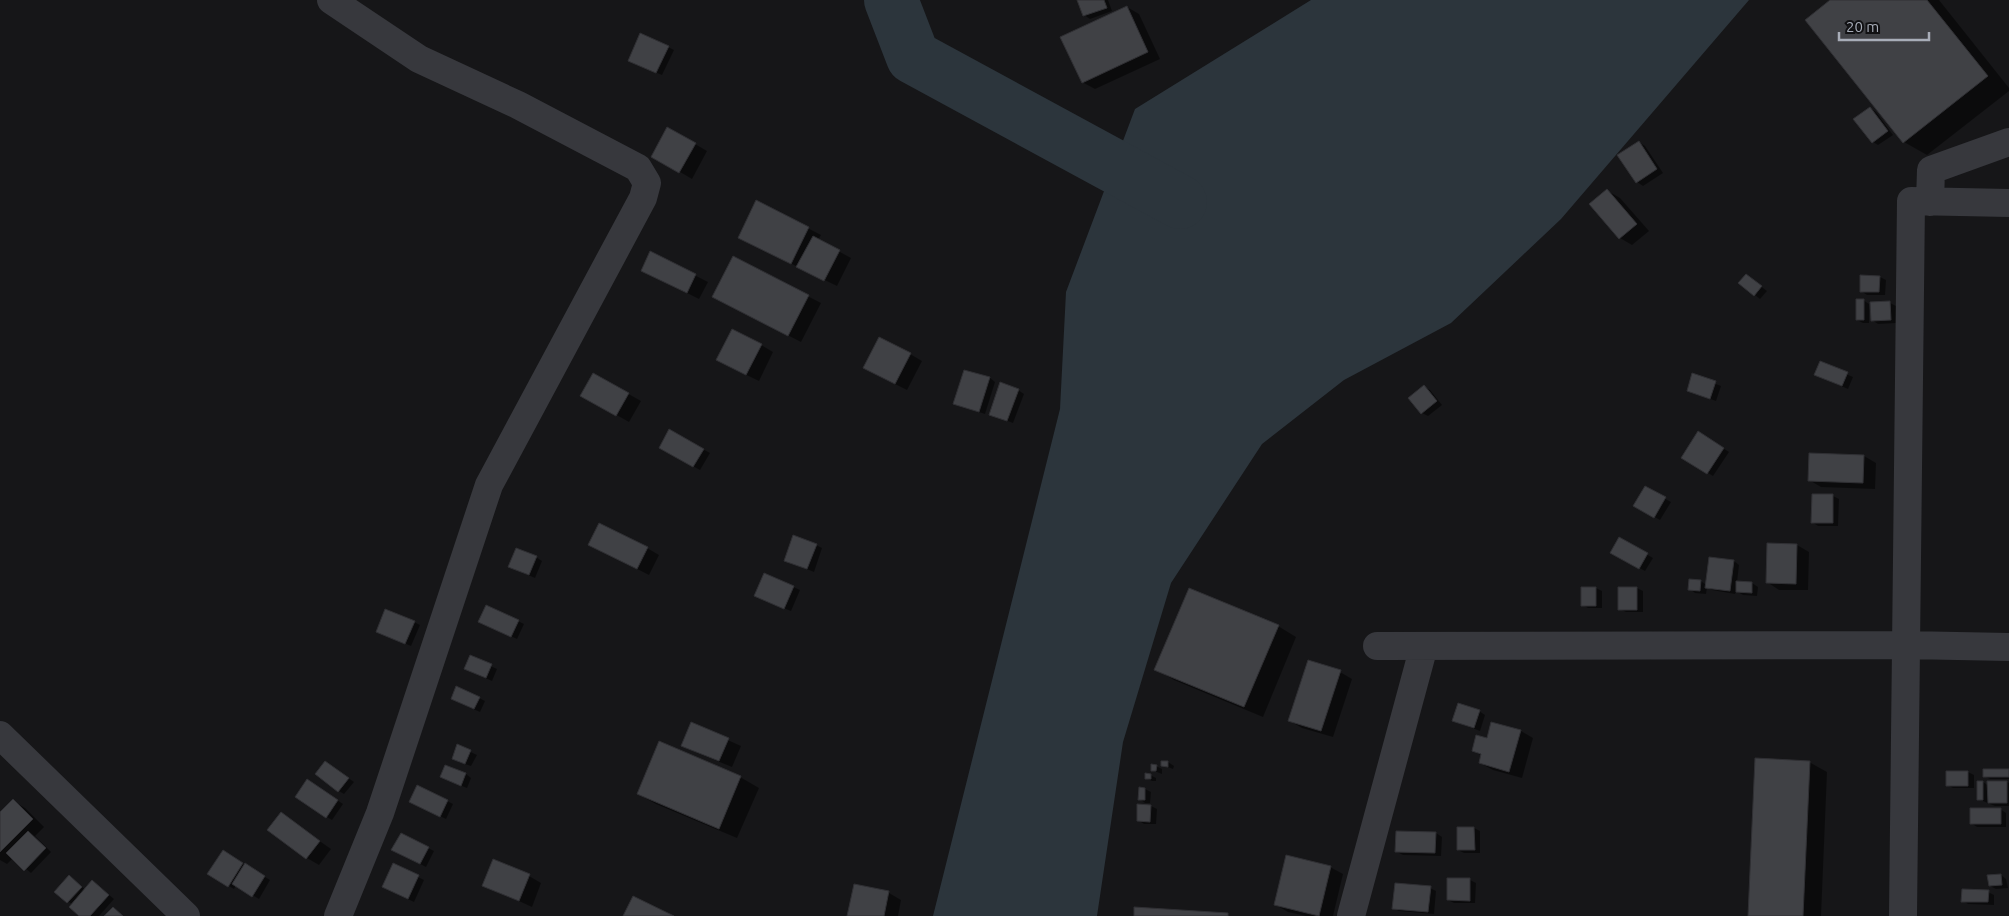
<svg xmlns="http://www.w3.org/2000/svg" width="2009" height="916" font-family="Ubuntu,sans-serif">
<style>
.water{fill:#2c353c}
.shadow{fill:#0007}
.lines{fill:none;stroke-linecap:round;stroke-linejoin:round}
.river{stroke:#2c353c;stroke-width:54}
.building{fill:#404145;stroke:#303034}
.minor{stroke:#37383d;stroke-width:28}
</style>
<rect width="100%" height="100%" fill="#161618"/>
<!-- water -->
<path class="water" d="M1311,0H1749L1561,219L1451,323L1344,380L1262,444L1171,583L1123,742L1097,916H933L1060,409L1066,292L1135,109Z"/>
<!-- shadow -->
<path class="shadow" d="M1078,0H1108L1112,11L1090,19L1084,15Z
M1832,0H1939L2009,88V91L1927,155L1904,142Z
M1127,7L1139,14L1160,59L1095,89L1082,82Z
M668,47L674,50L662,75L635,64Z
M1870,108L1876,112L1893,135L1878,145L1873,142Z
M1639,142L1645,146L1663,173L1643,186L1637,182L1619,156Z
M695,144L707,151L692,179L653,156Z
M1608,191L1620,198L1649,231L1632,245L1620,238Z
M757,202L821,235L818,240L851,258L837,286L751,244Z
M651,253L708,282L699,299L655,277Z
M733,258L821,303L801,342L713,297Z
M1746,275L1767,291L1760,299L1740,283Z
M1861,276L1880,277L1886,280L1885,295H1867L1861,291Z
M1863,300L1869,304V323H1863L1857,320Z
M1890,303L1896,306V323L1878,324L1872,320Z
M761,345L773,352L759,381L730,367Z
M910,354L922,361L907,390L877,375Z
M1820,363L1853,377L1848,389L1816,375Z
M593,374L641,401L629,422L581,395Z
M1693,375L1721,386L1716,401L1694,393Z
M990,378L995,382L985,414L955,404Z
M1424,387L1430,390L1442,405L1428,416L1422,413Z
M1018,390L1024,394L1013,423L990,414Z
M670,431L710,453L700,470L660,448Z
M1704,436L1729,452L1713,476L1682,457Z
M1864,456L1876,463L1875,489L1821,487L1809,480Z
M1645,488L1671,502L1660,520L1635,506Z
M1833,496L1839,499L1838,526H1818L1812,522Z
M1619,539L1653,558L1645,571L1612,553Z
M590,545L647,548L659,555L649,575Z
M816,545L822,548L814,572L785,560Z
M1797,545L1809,552L1808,590H1779L1767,582Z
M536,557L542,561L535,578L510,567Z
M1734,561L1739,565L1737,582L1752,583L1758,587L1757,596L1743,595L1736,591L1735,594L1712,590L1707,587L1706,594L1695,593L1690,589V581H1701L1706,585Z
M765,574L800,590L791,611L761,599Z
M1596,588L1602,591V608H1588L1583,605Z
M1637,588L1643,591V612H1626L1620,609Z
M487,606L524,624L517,639L485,624Z
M414,622L420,625L411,646L383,634Z
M1278,626L1296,637L1263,717L1174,680L1156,669Z
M471,657L497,669L492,681L466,669Z
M1340,672L1352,679L1333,737L1302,728L1290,721Z
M479,698L485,701L480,712L458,702Z
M1479,711L1485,715L1480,731L1454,721Z
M692,724L741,746L732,767L695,752L683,745Z
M1521,731L1533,738L1522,778L1493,770L1480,763L1482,756L1474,751L1487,740Z
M660,743L740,777L759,788L737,838L656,804L638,794Z
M458,746L477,755L471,766L459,762Z
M1168,762L1174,766L1173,769L1163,765Z
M1809,762L1827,772L1821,916H1749Z
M331,766L354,782L344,794L339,791Z
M1156,766L1162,769V774L1152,770Z
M2009,770V779H1990L1984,776Z
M1968,772L1974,775V788H1953L1947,785Z
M466,774L471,778L467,788L447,780Z
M1150,775L1156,778V781H1152L1146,778Z
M1978,782H1983L1989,786L2007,782L2009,783V806H1995L1978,799Z
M313,784L343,804L332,820L327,817Z
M1145,789L1151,792L1150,803H1145L1140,799Z
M13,801L25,808L44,827L35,836L51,852L31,873L13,858L7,864L0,860V814Z
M447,801L453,804L446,819L417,805Z
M1139,805L1151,806L1157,809L1156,824H1144L1138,820Z
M2000,809L2006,813V827H1977L1971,823Z
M281,814L331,849L319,865L307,858Z
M1474,828L1480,831V853H1464L1458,850Z
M1398,832L1436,833L1442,837L1441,856L1403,855L1397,852Z
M428,848L434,851L426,867L399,853Z
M229,855L270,880L259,899L236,885L234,889L209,874Z
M1330,867L1343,874L1333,916H1306L1288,912L1276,905Z
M2001,875L2006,879L2008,888L1996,889L1990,886Z
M529,876L541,883L532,907L484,885Z
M69,877L86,890L93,882L114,899L99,916H80L73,905L56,892Z
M418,877L424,880L414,902L389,890Z
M1470,880L1476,883L1475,903H1454L1448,900Z
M855,885L889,893L901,900L898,916H848Z
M1430,888L1436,891L1434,914L1399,911L1393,908Z
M1988,892L1994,895V905L1968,904L1963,901Z"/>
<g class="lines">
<!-- river -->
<path class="river" d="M891,0L913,57L1180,202"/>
</g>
<!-- building -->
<path class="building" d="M1077,0H1104L1107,8L1083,16Z
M1830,0H1927L1988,76L1903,143L1805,20Z
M1127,6L1148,52L1082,83L1060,37Z
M640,33L669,46L656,73L628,61Z
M1870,107L1888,131L1872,143L1853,119Z
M667,127L696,143L679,173L651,157Z
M1639,141L1657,169L1636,183L1617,155Z
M1607,189L1637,224L1619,239L1589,204Z
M756,200L809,227L791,264L738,238Z
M813,236L840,250L824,281L796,267Z
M650,251L696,274L687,293L641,271Z
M733,256L809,295L788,336L712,297Z
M1746,274L1762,286L1754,296L1738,283Z
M1860,275L1880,276L1879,292H1860Z
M1856,299H1864V320H1856Z
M1890,301L1891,320L1871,321L1870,302Z
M732,329L762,344L746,375L716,360Z
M879,337L911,353L895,384L863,368Z
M1820,361L1848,372L1842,386L1814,375Z
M964,370L990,377L979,412L953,404Z
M593,373L629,393L616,416L580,396Z
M1692,373L1716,381L1710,399L1687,391Z
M1000,382L1019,389L1007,421L989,415Z
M1424,385L1437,401L1421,414L1408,398Z
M669,429L704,449L693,467L659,448Z
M1698,431L1724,448L1707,474L1681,458Z
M1809,453L1864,455L1863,483L1808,481Z
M1645,486L1666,497L1654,518L1633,506Z
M1812,494H1833V523H1811Z
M599,523L648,547L637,569L588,545Z
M793,535L817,544L807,569L784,561Z
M1619,537L1648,553L1639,569L1610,553Z
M1767,543L1797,544L1796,584L1766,583Z
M516,548L537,556L529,575L508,567Z
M1709,557L1734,560L1730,591L1705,588Z
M764,573L794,586L784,609L754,596Z
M1689,579L1701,580L1700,591L1688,590Z
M1736,581L1752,582V593L1736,592Z
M1581,587H1596V606H1581Z
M1618,587H1637V610H1618Z
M1189,588L1279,625L1244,707L1154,670Z
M486,605L519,620L511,637L478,622Z
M385,609L415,621L405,644L376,632Z
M470,655L492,664L486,678L464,669Z
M1308,660L1341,670L1321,731L1288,721Z
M456,686L480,697L474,709L451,699Z
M1458,703L1480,710L1474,728L1452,721Z
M691,722L729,738L719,761L681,746Z
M1491,722L1521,730L1509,772L1479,763L1481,754L1472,751L1476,735L1487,738Z
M659,741L741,776L719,829L637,794Z
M457,744L471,750L465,764L452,759Z
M1755,758L1810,761L1803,916H1748Z
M325,761L349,778L338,792L315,774Z
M1161,761H1168V767L1161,766Z
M1151,764L1157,765L1156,771H1151Z
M445,765L466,773L461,786L440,777Z
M1983,769H2009V777H1983Z
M1946,771H1968V786H1946Z
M1145,773L1151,774V779H1145Z
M307,779L338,800L326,818L295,797Z
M1977,781H1983V800H1977Z
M1987,781H2007V803H1988Z
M417,785L448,800L440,817L409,802Z
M1139,787L1145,788V800H1138Z
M13,799L33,819L0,852V812Z
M1137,804L1151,805L1150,822L1137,821Z
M1970,808H2001V824H1970Z
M281,812L320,841L306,859L267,830Z
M1457,827H1474L1475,850H1457Z
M28,831L46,848L24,871L6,853Z
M1396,831L1436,832L1435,853L1395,852Z
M401,833L429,847L420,864L391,850Z
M223,850L243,863L228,887L207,874Z
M1286,855L1331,866L1319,916L1274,905Z
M493,859L530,874L519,901L482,886Z
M245,863L265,876L252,897L232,884Z
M393,863L419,875L408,899L382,887Z
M2001,874L2002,885L1989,886L1987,875Z
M69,875L82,887L67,903L54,892Z
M1447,878H1470V901L1447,900Z
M92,880L109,895L90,916H79L69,907Z
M1395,883L1431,886L1428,912L1392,909Z
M854,884L889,891L884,916H847Z
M1962,889L1989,890L1988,902H1961Z
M633,896L674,916H623Z
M113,907L123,916H104Z
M1134,907L1228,913V916H1134Z"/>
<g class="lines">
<!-- minor -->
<path class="minor" d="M331,0L419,59L518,105L638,168L647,183L643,198L489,485L380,813L338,916
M1930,202L1931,170L2009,142
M1377,646L1906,645L2009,647
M0,735L186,916
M1351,916L1424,646
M1903,916L1911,201L2009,203"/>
</g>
<!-- scale -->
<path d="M1839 32v8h90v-8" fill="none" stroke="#a8adb8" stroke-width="2.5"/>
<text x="1846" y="32" font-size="15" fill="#a8adb8" stroke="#111113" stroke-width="4" paint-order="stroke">20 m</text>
</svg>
